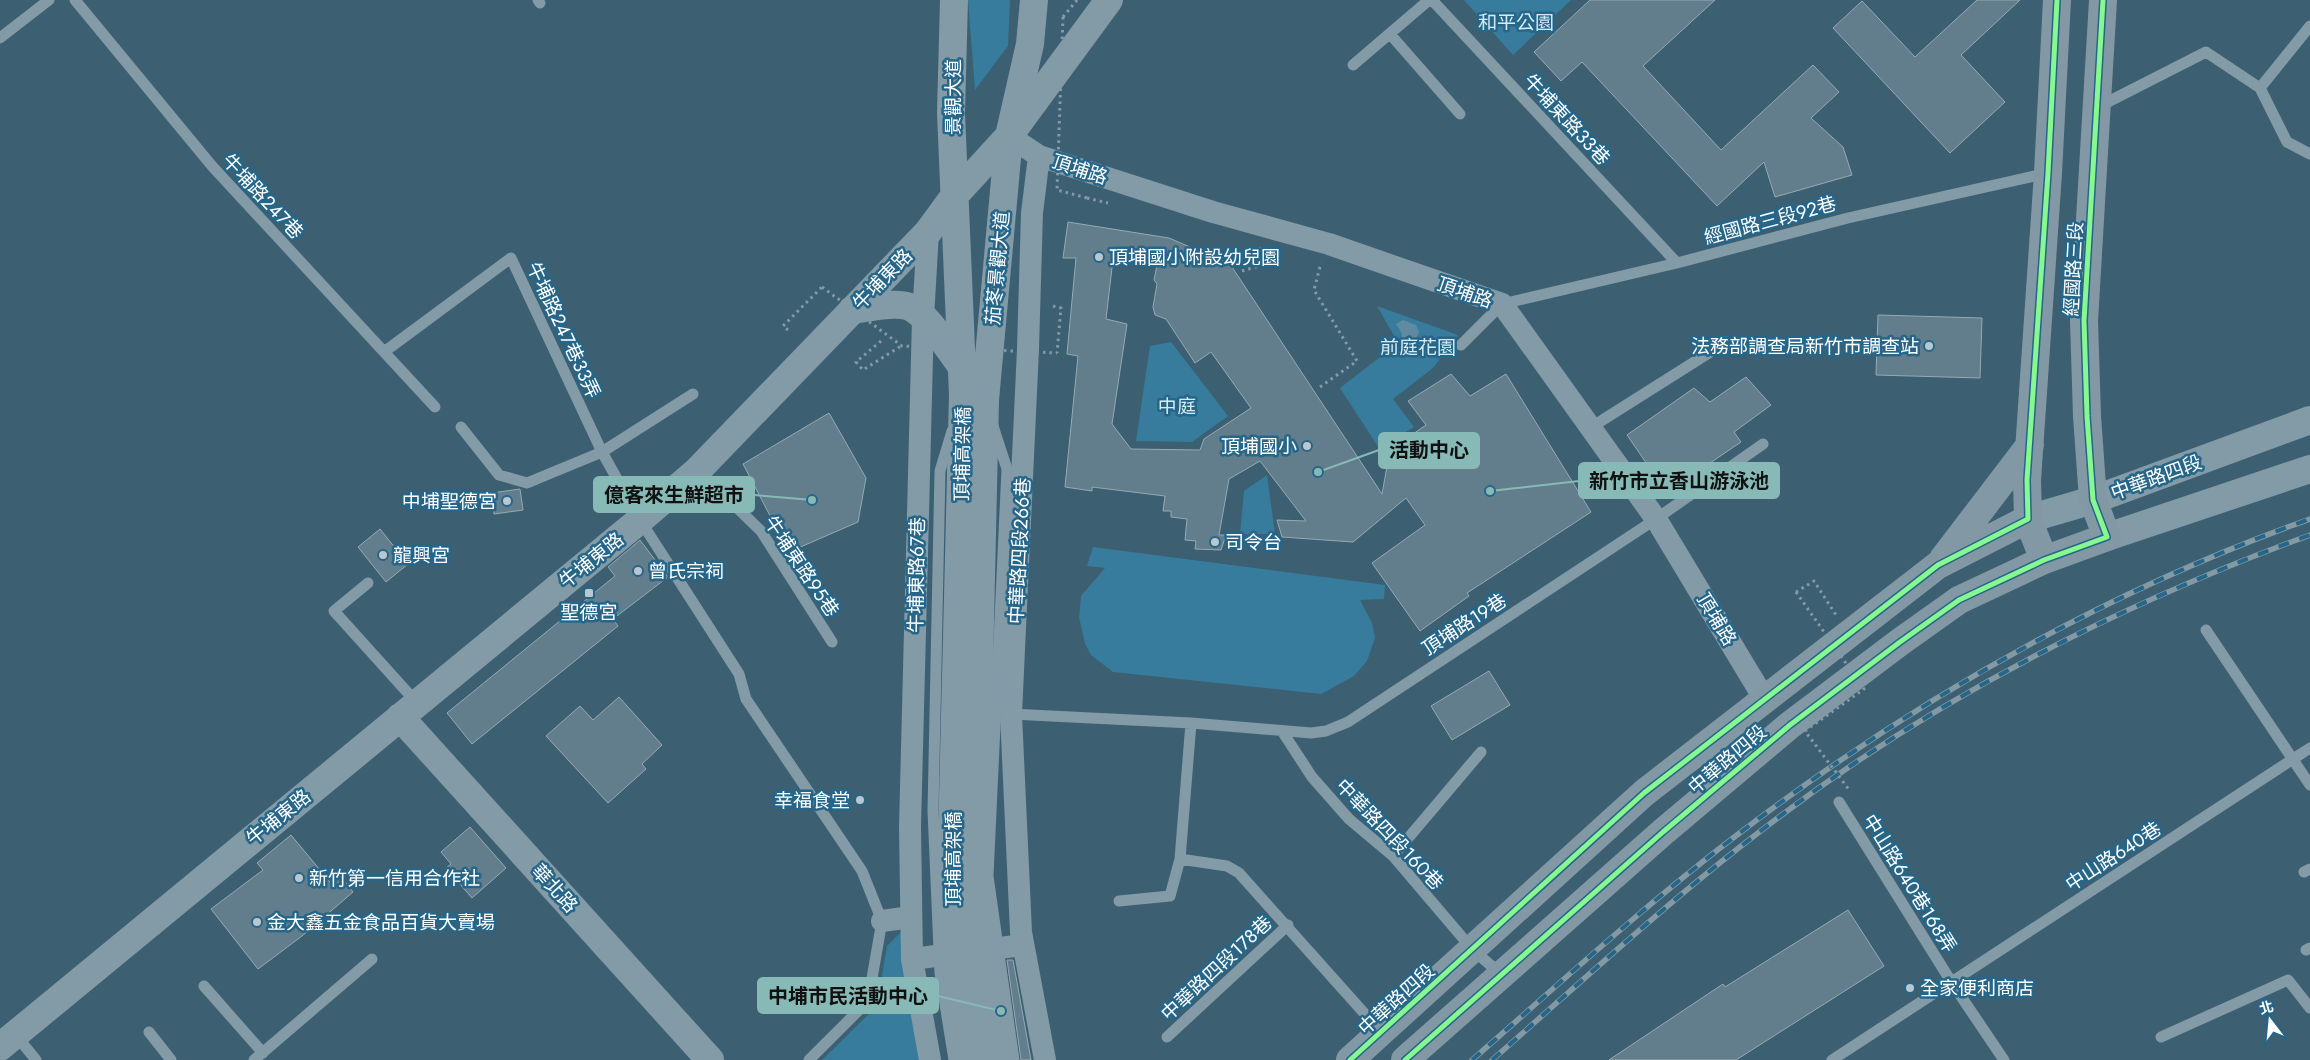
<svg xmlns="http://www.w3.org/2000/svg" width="2310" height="1060" font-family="Jost,'Noto Sans TC',sans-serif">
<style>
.green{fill:#377c9d}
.water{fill:#5f8aa0}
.building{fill:#627d8b;stroke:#96aab5;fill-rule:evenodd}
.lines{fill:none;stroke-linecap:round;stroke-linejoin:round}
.path{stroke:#839aa7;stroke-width:3;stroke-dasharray:2.5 4;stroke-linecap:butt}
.service{stroke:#839aa7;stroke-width:11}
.minor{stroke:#839aa7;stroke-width:22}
.tertiary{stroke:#839aa7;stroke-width:28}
.primary{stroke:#8299a5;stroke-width:28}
.rail-casing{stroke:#839aa5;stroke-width:5.5}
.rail{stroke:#256689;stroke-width:4;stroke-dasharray:11;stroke-linecap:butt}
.path-bridge{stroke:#839aa7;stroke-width:3;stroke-dasharray:2.5 4;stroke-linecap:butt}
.service-bridge{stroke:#839aa7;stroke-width:11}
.tertiary-bridge{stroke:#839aa7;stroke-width:28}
.cycleway-casing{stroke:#256689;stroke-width:8}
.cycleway{stroke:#87f88f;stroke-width:5}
.poi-dot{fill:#bbc7ce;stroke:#256689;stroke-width:2}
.labels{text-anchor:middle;stroke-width:5;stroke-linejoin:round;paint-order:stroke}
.park-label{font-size:19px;fill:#d5ecf7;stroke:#256689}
.street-label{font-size:19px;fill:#fff;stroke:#256689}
.poi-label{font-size:19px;fill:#fff;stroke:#256689;text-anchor:start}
.leader{fill:none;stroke:#87bab6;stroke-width:2}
.callout-dot{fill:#87bab6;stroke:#256689;stroke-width:2}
.callout{fill:#87bab6;stroke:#87bab6;stroke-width:2}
.callout-label{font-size:20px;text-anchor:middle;font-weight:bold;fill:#111}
</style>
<rect width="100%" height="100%" fill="#3c5f72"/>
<!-- green -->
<path class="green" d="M968,0H1010L1008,46L975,90Z
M1464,0H1571L1513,55Z
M1377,306L1458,335L1433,368L1393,399L1414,427L1379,448L1340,388L1393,347L1394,336Z
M1171,342L1228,416L1192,442L1136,441L1150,346Z
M1267,475L1275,534H1240L1244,491Z
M1093,547L1385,585L1384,599L1360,600L1372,623L1375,638L1367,661L1354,676L1321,694L1113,672L1091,655L1085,644L1079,617L1081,596L1105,568L1087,566Z
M901,932L922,1060H822L877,1006L887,946Z"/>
<!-- water -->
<path class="water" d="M1403,320L1416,325L1419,332L1411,350H1405L1401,346L1402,334L1396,324Z"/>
<!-- building -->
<path class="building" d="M1590,0H1715L1643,66L1721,150L1813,65L1839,92L1811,118L1843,147L1852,175L1775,197L1764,162L1717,206L1582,62L1561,81L1534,52Z
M1977,0H2020L1961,55L2005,102L1950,153L1833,28L1862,1L1915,57Z
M1068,222L1169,238L1230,264L1382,494L1390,450L1426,425L1408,401L1451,374L1470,396L1506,374L1591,512L1467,593L1469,596L1420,631L1372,563L1425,525L1406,498L1353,542L1282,537L1277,520L1306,521L1260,461L1229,479L1219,535H1226L1221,550L1195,549L1196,541L1185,540L1187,519L1171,517V511H1163L1165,496L1092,487V491L1065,487L1078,356L1067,354L1076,258H1063ZM1137,252L1140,262L1157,265L1154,280L1157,284L1153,307L1155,315L1166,319L1195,363L1211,352L1251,408L1204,439L1200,450L1131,449L1112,424L1127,324L1106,319L1113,259L1136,262Z
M1878,315L1982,318L1980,378L1876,375Z
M1746,377L1771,405L1734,432L1741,442L1685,480L1660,483L1627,435L1694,388L1710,402Z
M829,413L866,478L858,522L789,552L743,464Z
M520,489L523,510L494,514L492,493Z
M380,529L408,564L386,582L358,547Z
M640,540L668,577L613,619L618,626L472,744L447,713L615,576L608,567Z
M1489,671L1510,705L1452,740L1431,706Z
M619,697L662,745L642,764L646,769L608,803L546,736L580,706L593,720Z
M470,827L506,868L472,898L446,868L451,864L441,852Z
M291,835L330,882L339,874L353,892L302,936L258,969L211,909L263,870L257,863Z
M1848,910L1884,966L1736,1060H1609L1723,984L1725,987Z
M1007,960H1013L1031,1060H1021Z"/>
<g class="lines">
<!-- path -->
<path class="path" d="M1063,17L1077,0
M1087,198L1108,203
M1242,271L1256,267L1261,246
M1053,306L1061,308L1057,353
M788,330L783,326L822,287
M881,341L856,362L863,370L901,346
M1320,387L1357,361L1314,290L1321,263
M1796,592L1814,581L1836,615"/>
<!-- service -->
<path class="service" d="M75,0L212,166L435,407
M538,0L540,3
M1432,0L1677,263
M1390,34L1460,114
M0,38L49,0
M1353,65L1429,0
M2260,88L2310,26
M2098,107L2206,52L2260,88L2287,142L2310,154
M1461,345L1502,304L1677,263L1848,218L2048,173
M384,352L511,258L602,452L693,394
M461,427L499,475L527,483L602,452L640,520L739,674L746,699L862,871L882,921L868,1001L809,1060
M1590,428L1726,342
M698,470L761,531L832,642
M368,583L334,611L417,703
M2206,630L2310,785
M1011,714L1191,723L1311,733L1326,731L1348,722L1656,519L1763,444
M1282,731L1312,777L1349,819L1393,856L1473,950L1502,975
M1839,802L1952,983L2004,1060
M1393,856L1481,752
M1180,859L1227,866L1239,873L1381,1032
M2304,872L2310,869
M1119,901L1170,896L1180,859L1191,723
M2306,950L2310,948
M204,986L263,1053
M149,1032L171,1060
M15,1034L36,1060
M1167,1037L1288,925
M2161,1037L2288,980L2310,1008
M254,1060L372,959
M1832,1060L2310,748"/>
<!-- minor -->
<path class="minor" d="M1009,136L1039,156L1213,212L1329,244L1502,304L1656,519L1765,700
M1039,156L1032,213L1028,349L1011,714L1021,932L1045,1060
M928,232L923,318L910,827L912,959L930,1060
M882,921L911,917
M912,959L1023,945"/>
<!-- tertiary -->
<path class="tertiary" d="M954,0L951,113L963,395
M852,310C869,308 894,301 910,307C927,314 953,355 964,370
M985,400L1009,136L1030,44L1034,0
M2028,519L2093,500L2310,420
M2107,537L2310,469
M400,717L710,1060
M0,1047L640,520L698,470L928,232L955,195L1009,136L1109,0"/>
<!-- primary -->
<path class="primary" d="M1943,559L2030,445
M2044,560L2028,519L2027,480L2048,173L2057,0
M1350,1060L1644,793L1938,565L2028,519
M1405,1060L1663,832L1790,725L1900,642L1959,600L2044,560L2107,537L2093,500L2087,416L2084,321L2103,0"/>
<!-- rail casing -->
<g class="rail-casing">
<path id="rail" d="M1472,1060C1559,984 1645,905 1737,835C1910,703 2104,592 2310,519
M1492,1060C1580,983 1665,904 1758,833C1924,704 2113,607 2310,535"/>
</g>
<!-- rail -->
<use href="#rail" class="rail"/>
<!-- path-bridge -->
<path class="path-bridge" d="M1063,17L1057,190L1087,198
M822,287L902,346L1057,353
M1796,592L1864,689L1805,731L1850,791"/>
<!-- service-bridge -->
<path class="service-bridge" d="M993,426L1007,469L988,876L1014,1060
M952,431L940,471L933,811L940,973L954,1060"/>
<!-- tertiary-bridge -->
<path class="tertiary-bridge" d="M963,395L951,879L958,983L972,1060
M985,400L975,845L976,920L998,1060"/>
<!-- cycleway casing -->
<g class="cycleway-casing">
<path id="cycleway" d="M1350,1060L1644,793L1938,565L2028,519L2027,480L2048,173L2057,0
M1405,1060L1663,832L1790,725L1900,642L1959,600L2044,560L2107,537L2093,500L2087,416L2084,321L2103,0"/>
</g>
<!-- cycleway -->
<use href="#cycleway" class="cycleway"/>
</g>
<!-- markers -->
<g class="poi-dot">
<circle cx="1099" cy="257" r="5"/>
<circle cx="1929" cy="346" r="5"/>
<circle cx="1307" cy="446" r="5"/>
<circle cx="507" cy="501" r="5"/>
<circle cx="1215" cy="542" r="5"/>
<circle cx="383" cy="555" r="5"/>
<circle cx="638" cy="571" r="5"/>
<rect x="584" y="588" width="10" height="10" rx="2.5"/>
<circle cx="860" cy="800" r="5"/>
<circle cx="299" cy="878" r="5"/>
<circle cx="257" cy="922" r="5"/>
<circle cx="1910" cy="988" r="5"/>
</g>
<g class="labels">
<!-- park labels -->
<g class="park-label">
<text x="1516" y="29">和平公園</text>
<text x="1418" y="354">前庭花園</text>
<text x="1177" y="413">中庭</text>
</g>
<!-- street labels -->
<g class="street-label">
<text transform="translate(953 97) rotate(-90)" y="7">景觀大道</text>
<text transform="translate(1567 119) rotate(47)" y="7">牛埔東路33巷</text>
<text transform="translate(1080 169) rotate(18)" y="7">頂埔路</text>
<text transform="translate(263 196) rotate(47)" y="7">牛埔路247巷</text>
<text transform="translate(1770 220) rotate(-15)" y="7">經國路三段92巷</text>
<text transform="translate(997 268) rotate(-85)" y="7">茄苳景觀大道</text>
<text transform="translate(2073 269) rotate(-87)" y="7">經國路三段</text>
<text transform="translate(882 279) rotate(-46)" y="7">牛埔東路</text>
<text transform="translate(1465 292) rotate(19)" y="7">頂埔路</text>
<text transform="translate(564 330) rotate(65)" y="7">牛埔路247巷33弄</text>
<text transform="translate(962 454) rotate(-89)" y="7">頂埔高架橋</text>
<text transform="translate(2156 477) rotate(-20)" y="7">中華路四段</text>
<text transform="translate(1019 551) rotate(-87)" y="7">中華路四段266巷</text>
<text transform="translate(591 560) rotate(-39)" y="7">牛埔東路</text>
<text transform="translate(802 566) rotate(56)" y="7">牛埔東路95巷</text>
<text transform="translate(916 575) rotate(-89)" y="7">牛埔東路67巷</text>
<text transform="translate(1717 619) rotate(59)" y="7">頂埔路</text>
<text transform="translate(1464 624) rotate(-33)" y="7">頂埔路19巷</text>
<text transform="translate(1727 759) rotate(-40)" y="7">中華路四段</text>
<text transform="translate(278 817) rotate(-39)" y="7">牛埔東路</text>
<text transform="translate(1390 834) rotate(46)" y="7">中華路四段160巷</text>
<text transform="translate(2113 856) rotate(-33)" y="7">中山路640巷</text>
<text transform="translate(953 859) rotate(-90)" y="7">頂埔高架橋</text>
<text transform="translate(1910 883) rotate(58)" y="7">中山路640巷168弄</text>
<text transform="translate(555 888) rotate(48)" y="7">華北路</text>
<text transform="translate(1216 968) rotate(-43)" y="7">中華路四段178巷</text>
<text transform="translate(1396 999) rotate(-42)" y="7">中華路四段</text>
</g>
<!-- poi labels -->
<g class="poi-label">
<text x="1109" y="264">頂埔國小附設幼兒園</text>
<text x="1919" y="353" text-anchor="end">法務部調查局新竹市調查站</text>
<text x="1297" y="453" text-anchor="end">頂埔國小</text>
<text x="497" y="508" text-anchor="end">中埔聖德宮</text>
<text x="1225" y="549">司令台</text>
<text x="393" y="562">龍興宮</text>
<text x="648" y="578">曾氏宗祠</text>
<text x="589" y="619" text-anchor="middle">聖德宮</text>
<text x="850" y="807" text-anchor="end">幸福食堂</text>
<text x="309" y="885">新竹第一信用合作社</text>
<text x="267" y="929">金大鑫五金食品百貨大賣場</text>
<text x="1920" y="995">全家便利商店</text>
</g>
</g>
<!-- callouts -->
<path class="leader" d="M1318 472L1379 450M1490 491L1579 481M812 500L754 495M1001 1011L938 996"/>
<g class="callout-dot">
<circle cx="1318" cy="472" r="5"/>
<circle cx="1490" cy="491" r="5"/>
<circle cx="812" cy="500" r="5"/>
<circle cx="1001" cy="1011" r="5"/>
</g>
<g class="callout">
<rect x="1379" y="433" width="100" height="35" rx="5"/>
<rect x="1579" y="463" width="200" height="35" rx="5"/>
<rect x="594" y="477" width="160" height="35" rx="5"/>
<rect x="758" y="978" width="180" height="35" rx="5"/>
</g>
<g class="callout-label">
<text x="1429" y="457">活動中心</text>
<text x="1679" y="488">新竹市立香山游泳池</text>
<text x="674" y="502">億客來生鮮超市</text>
<text x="848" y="1003">中埔市民活動中心</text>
</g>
<!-- north arrow -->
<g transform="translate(2270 1020) rotate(344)" stroke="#256689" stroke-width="4" paint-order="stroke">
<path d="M0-4L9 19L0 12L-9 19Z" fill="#ffffff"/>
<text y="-8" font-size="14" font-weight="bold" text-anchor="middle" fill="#ffffff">北</text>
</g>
</svg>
